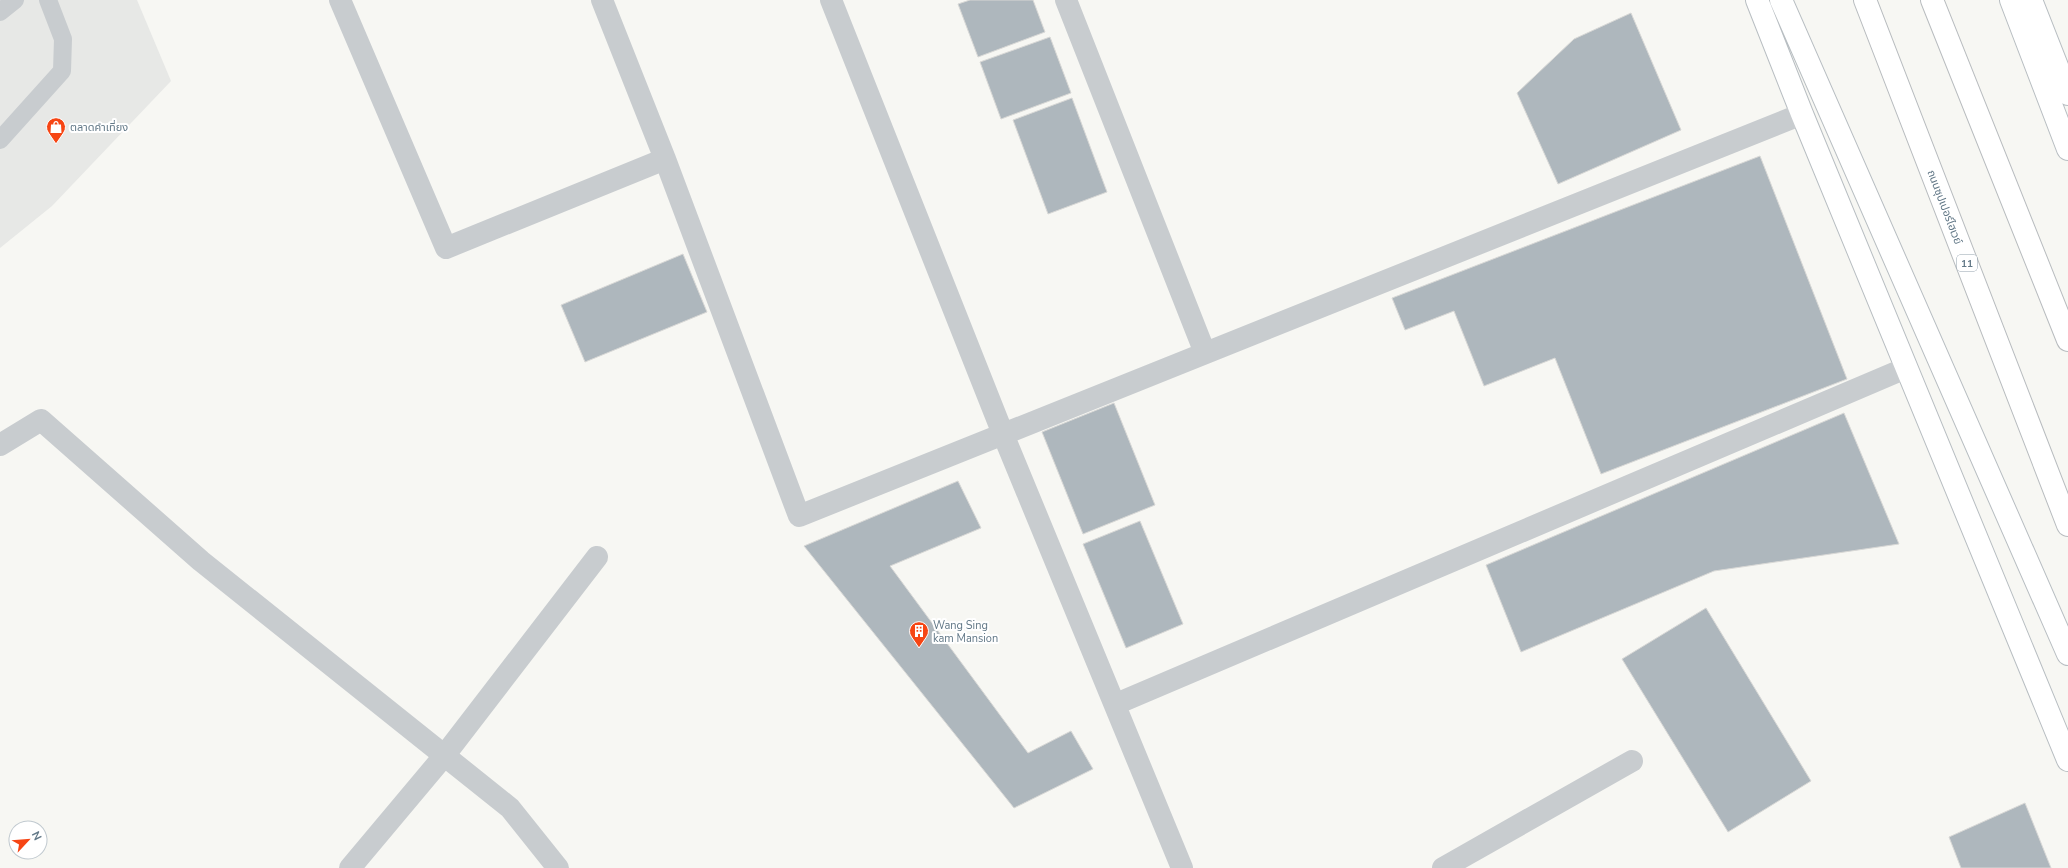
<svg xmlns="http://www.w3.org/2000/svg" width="2068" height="868" font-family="'Nunito Sans','Noto Sans Thai',sans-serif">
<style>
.built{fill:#e7e8e6}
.building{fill:#aeb7bd;stroke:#d8d8d6}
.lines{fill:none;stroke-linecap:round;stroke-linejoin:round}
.secondary-casing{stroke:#b8bec2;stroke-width:24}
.highway-casing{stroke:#b8bcbf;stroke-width:24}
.lane{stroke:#c8cccf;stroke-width:18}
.street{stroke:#c8cccf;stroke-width:22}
.secondary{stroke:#fff;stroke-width:22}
.highway{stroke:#fff;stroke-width:22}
.labels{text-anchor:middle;stroke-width:4;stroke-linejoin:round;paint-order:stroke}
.shield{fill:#fff;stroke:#91a0ab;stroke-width:1}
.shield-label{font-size:10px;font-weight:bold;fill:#627887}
.poi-label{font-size:11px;fill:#627887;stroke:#fff;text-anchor:start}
.street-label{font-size:11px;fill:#627887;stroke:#fff}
</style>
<rect width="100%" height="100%" fill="#f7f7f3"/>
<!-- built -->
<path class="built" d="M0,0H137L171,81L52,206L0,248Z"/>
<!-- building -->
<path class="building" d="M970,0H1033L1045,32L978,57L958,4Z
M1631,13L1681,130L1558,184L1517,93L1574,39Z
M1050,37L1071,93L1001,119L980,62Z
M1072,98L1107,192L1048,214L1013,120Z
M1760,156L1847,379L1601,474L1555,358L1484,386L1454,311L1405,330L1392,298Z
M683,254L707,312L585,362L561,305Z
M1114,403L1155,505L1083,534L1042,432Z
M1844,413L1899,544L1714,571L1521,652L1486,565Z
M958,481L981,528L890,566L1028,753L1071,731L1093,769L1014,808L804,546Z
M1140,521L1183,624L1126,648L1083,544Z
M1706,608L1811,781L1728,832L1622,659Z
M2025,803L2051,868H1961L1949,837Z"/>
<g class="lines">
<!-- secondary casing -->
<g class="secondary-casing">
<path id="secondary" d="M1757,0L1802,114L2068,760
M1781,0L2068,654
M2011,0L2068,149
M2031,0L2068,94"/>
</g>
<!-- highway casing -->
<g class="highway-casing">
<path id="highway" d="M1865,0L2068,525
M1932,0L2068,340"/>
</g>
<!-- lane -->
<path class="lane" d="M0,12L15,0
M0,140L62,71L63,39L48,0"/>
<!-- street -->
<path class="street" d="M340,0L446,248L665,159
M602,0L665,159L799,516L1802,114
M831,0L1003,434L1182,868
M1066,0L1205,353
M0,445L41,420L201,561L510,808L558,868
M1116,704L1906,368
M350,868L444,756L597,557
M1443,868L1632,761"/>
<!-- secondary -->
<use href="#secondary" class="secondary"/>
<!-- highway -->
<use href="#highway" class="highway"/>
</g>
<!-- icons -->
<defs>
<g id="shop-pin" transform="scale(1)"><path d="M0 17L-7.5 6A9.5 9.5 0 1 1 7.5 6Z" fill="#f64514" stroke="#fff"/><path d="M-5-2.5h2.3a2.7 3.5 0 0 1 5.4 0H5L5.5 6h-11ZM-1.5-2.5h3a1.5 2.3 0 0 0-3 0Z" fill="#fff"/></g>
<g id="building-pin" transform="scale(1)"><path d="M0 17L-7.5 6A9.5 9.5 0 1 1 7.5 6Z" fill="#f64514" stroke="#fff"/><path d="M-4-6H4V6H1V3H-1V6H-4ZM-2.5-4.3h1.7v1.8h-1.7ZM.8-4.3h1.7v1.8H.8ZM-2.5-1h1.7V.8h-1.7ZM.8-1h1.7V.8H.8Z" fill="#fff"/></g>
</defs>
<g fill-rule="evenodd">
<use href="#shop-pin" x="56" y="127"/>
<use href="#building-pin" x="919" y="631"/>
</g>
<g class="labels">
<!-- shield labels -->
<rect class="shield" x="1957" y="255" width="20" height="16" rx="3"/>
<g class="shield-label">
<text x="1967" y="267">11</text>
</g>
<!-- poi labels -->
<g class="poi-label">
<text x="70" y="131">ตลาดคำเที่ยง</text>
<text x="933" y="629">Wang Sing<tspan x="933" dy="13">kam Mansion</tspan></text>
</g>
<!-- street labels -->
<g class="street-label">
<text transform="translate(1945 207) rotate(69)" y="4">ถนนซุปเปอร์ไฮเวย์</text>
</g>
</g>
<!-- north arrow -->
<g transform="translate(28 840) rotate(64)"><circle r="19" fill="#ffffff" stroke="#c0c9cf"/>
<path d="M0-3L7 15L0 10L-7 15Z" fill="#f64514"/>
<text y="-6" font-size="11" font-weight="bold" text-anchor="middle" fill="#627887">N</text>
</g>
</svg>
